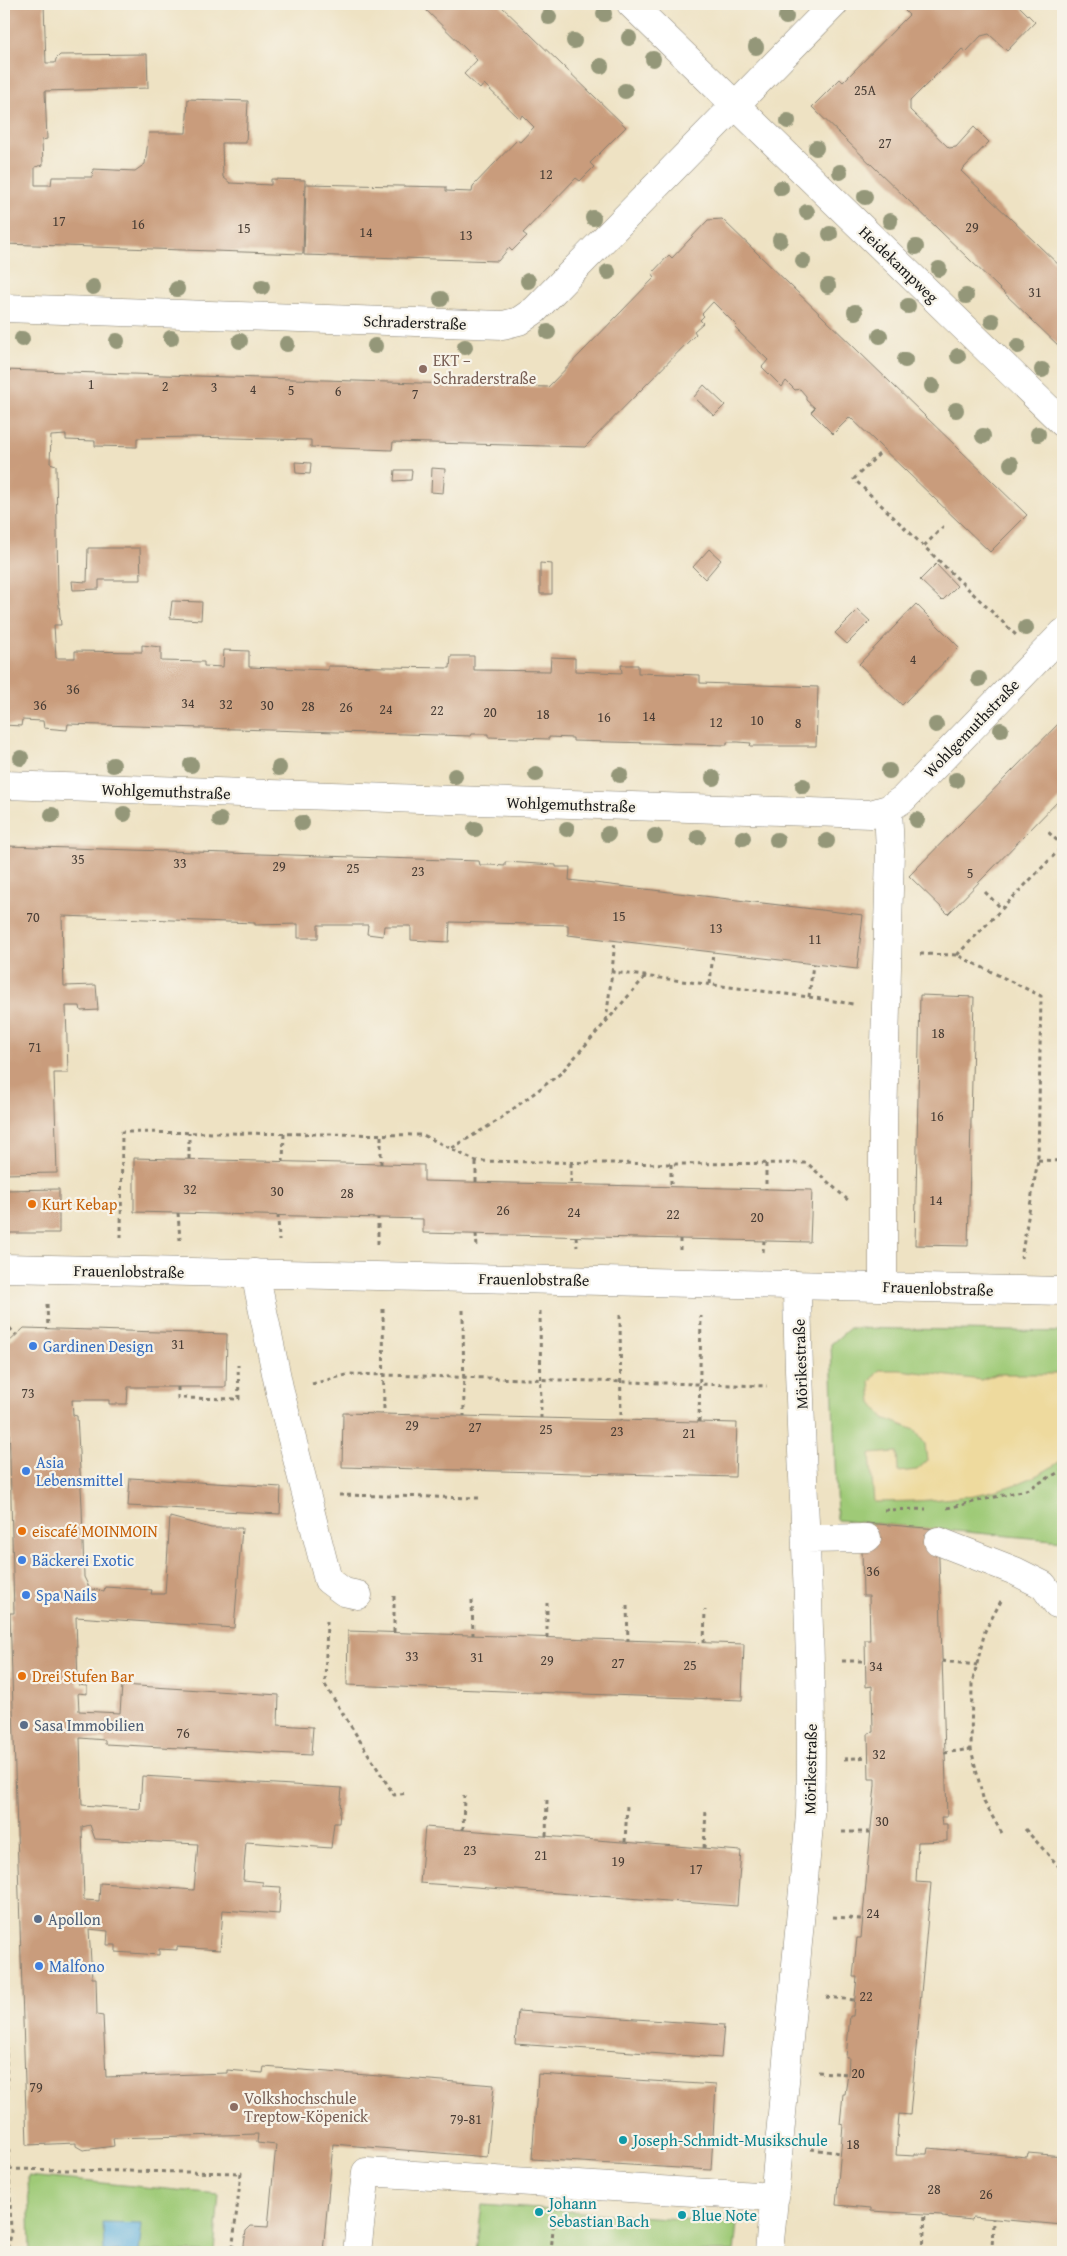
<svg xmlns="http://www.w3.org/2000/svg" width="1067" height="2256" font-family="'Gentium Book Plus',serif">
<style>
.green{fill:#9fca77;stroke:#5e734a}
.sand{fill:#eeda9e;stroke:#857b5d}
.water{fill:#64b3de;stroke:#40687d}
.building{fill:#c99c7c;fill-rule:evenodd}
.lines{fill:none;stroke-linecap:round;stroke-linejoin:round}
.minor-casing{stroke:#857f70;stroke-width:29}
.path{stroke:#857f70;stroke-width:3;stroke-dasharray:4 4;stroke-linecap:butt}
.minor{stroke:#fff;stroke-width:28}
.tree{fill:#949779}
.education-dot{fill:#8d6e63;stroke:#f7f3e8;stroke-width:2}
.food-dot{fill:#e8710a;stroke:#f7f3e8;stroke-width:2}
.shop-dot{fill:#3f7fe0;stroke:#f7f3e8;stroke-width:2}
.service-dot{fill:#5c6f8a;stroke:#f7f3e8;stroke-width:2}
.culture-dot{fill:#0f9aa8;stroke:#f7f3e8;stroke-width:2}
.labels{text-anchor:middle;stroke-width:4.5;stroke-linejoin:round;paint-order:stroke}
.number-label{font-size:14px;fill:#473c34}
.street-label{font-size:16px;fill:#1c1c1c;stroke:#f7f3e8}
.education-label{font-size:16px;fill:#785e54;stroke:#f7f3e8;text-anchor:start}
.food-label{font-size:16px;fill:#c56008;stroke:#f7f3e8;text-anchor:start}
.shop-label{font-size:16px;fill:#366cbe;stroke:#f7f3e8;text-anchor:start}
.service-label{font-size:16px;fill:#4e5e75;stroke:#f7f3e8;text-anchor:start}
.culture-label{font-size:16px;fill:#0d838f;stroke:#f7f3e8;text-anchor:start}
</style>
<rect width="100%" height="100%" fill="#f7f3e8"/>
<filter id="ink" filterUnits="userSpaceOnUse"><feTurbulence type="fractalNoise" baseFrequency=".02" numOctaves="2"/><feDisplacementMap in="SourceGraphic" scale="10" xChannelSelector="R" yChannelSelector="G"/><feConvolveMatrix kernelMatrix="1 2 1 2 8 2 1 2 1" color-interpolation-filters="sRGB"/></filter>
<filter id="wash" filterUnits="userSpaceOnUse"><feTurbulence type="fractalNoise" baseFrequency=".0096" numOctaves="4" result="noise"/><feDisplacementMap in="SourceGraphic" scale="20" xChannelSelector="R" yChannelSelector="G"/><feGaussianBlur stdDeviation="1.12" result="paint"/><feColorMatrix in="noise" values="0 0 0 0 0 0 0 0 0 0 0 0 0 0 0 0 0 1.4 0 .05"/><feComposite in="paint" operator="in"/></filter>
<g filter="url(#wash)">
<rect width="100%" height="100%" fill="#eee2c3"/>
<!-- green -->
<path class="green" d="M850,1328L1063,1332V1541L837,1520L831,1344Z
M28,2176L219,2194L214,2252H30Z
M482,2205L737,2223L734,2252H476Z"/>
<!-- sand -->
<path class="sand" d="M879,1370H900L981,1380L997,1374H1063V1459C1011,1499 937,1501 874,1502L870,1454L897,1452L898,1472L917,1470L927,1461L925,1444L915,1430L884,1418L872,1403L870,1382Z"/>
<!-- water -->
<path class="water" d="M103,2223L142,2224L139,2252H104Z"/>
<g id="blocks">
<!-- building -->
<path class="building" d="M4,4H44L46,63H55L56,59L60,55L147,54L148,88L45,91L47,139L42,140L43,165L35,167V185H51L52,177H92L93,169L135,171L145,164L149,133H186L188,99L248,101L246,143H222L223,177L230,183L271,185V179L305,180L303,254L4,244Z
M420,4H499L626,127L590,163L594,167L580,181L576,178L523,233L527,236L512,251L509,248L498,261L304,255L306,184L446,187V191L472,192L473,186L517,140L520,142L534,127L522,115L520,119L484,84L480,89L464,74L477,60Z
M912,4H1017L1035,22L1007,51L989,34L981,36L966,52L962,49L910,101V110L949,148L956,147L974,127L989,142L961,171L1063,269V350L812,107L840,79L843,82L909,15L905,11Z
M722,219L1027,515L990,552L850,417L833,434L811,412L815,408L806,400V396L800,389L795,390L786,381L782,387L762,367L768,360L735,328L737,326L713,302L702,314L704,316L700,320L703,323L694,331L696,334L585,447L393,442L392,450L311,447V440L193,437L137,438V447L95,446V441L66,440V435L51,436L50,463L56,465L58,596L61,625H54L56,658H75V651L142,652V645L161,647V661L204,662V666L223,667L224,650L249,651V667L328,670V666L450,668L451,656H474V670L550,671L551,657L575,658V671L622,673L621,665H638V673L700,675V683L818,687L816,746H750L751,743L738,742H727V745L573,741V738L549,737V739L488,737V734H472L471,736L68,724L67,730L44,728L43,721L22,720L21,726L4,725V370L548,387L655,277L652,273L669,255L672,258L708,220Z
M704,385L725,405L714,416L694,397Z
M295,462L311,463L310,474L296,473Z
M432,468L445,469L443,493L431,492Z
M395,470H412L411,480L394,481Z
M88,548H140L141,580H99V589L73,590L72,581L87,582Z
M709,549L721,560L705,579L693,567Z
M540,563L552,564V594H540Z
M936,564L957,586L942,601L920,580Z
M172,601L202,602L201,620L170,618Z
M916,604L959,647L902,705L859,664Z
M858,610L870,621L847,644L835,633Z
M1063,719V796L948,914L909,876Z
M7,846L479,861L480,865H491L505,866V862L556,865V867H570L569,880L863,915L857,969L568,935V925L450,922L449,942L411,940V926H384L383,936L367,934L368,925H318V938H298V924L255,925V923L62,916L64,986L96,985L98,1010L81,1011L80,1006H66L68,1073H54L57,1173L4,1174V849Z
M920,995L974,997L968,1246L915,1245Z
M134,1158L424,1165V1181L812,1190L810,1242L423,1233V1219L134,1212Z
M59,1189V1233H4V1190Z
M24,1328L227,1334L226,1387H128L127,1404H109V1400H72L73,1415L77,1416L82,1506L84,1577L90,1589L104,1591L105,1587L152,1590L151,1594H165L170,1517L211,1528H242L234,1628L76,1617L78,1685L87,1686V1694L78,1693L79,1711L120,1713L122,1685L279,1695L278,1725L313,1727L311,1755L105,1744V1740L80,1738L82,1805L140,1809L142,1776L342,1788L339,1823H334L331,1848L246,1842L243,1880L263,1882V1886L281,1887L279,1914L223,1910L220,1950L177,1947V1950L159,1949V1955L116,1952V1945H107L108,1931L89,1929L92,1978H96L97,2015L103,2016L106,2077L227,2073V2070L263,2073L264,2067L494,2085L487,2157L333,2144L323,2252H243L246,2231L251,2226L268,2227L276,2145L257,2143L258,2134L113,2138L114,2146L83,2150L76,2146V2143L27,2145L10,1613H14L7,1344ZM90,1825L95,1839L198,1844L194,1890L100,1883L99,1901L84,1900L82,1827Z
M343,1413L737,1423L735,1477L342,1467Z
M130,1478L281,1487L280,1514L128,1506Z
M866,1523L938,1529L947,1817H941L942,1824H947V1841L918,1842L916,1882L931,1883L910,2115L899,2114L896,2155L915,2156V2154H927L928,2148L1027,2157L1028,2153L1063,2156V2225L973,2217L972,2220L942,2217V2215L871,2211V2208L836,2205L843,2125L840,2124L843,2094H845L848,2074L849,2057H846L850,2016H853L857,1977H853L857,1938H861L875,1785V1779H869L868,1733L873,1732L872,1686L866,1687L865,1640H870L869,1596H863L862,1549L867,1550Z
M348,1631L744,1644L742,1700L347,1685Z
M425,1827L741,1851L737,1906L420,1883Z
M518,2011L724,2025L721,2058L515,2044Z
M538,2074L716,2085L711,2170L532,2159Z"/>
</g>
</g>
<g filter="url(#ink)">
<use href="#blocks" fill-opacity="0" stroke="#857f70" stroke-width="1"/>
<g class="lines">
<!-- minor casing -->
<g class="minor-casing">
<path id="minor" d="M631,4L1063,423
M4,308L503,325L519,321L535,310L834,4
M4,785L871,814L888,809L903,799L1063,633
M4,1268L1063,1291
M255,1273L280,1392L328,1580L344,1592L358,1595
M883,1287V1123L890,851L888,809
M807,1539L867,1538
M938,1541L1015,1571L1043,1585L1057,1604
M357,2252L366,2172L775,2197
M769,2252L810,1815C815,1638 799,1461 797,1285"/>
</g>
<!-- path -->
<path class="path" d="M879,454L854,479L1016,635
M924,546L946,524
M985,892L1002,909
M920,954L957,955L1041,996L1038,1160L1021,1258
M957,955L1063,846L1046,830
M612,972L615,940
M710,984L713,952
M809,997L813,964
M606,1021L612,972L809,997L853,1004
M452,1148L497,1121L561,1073L645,977
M189,1159V1133
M1038,1160L1063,1161
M283,1162L284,1134
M571,1163V1184
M381,1164V1136
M671,1164V1187
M766,1164V1189
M476,1182V1161
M178,1213L180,1240
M278,1215L279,1241
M476,1234L477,1247
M576,1237L577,1247
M121,1238L122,1132L423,1135L476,1161L671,1164L807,1163L849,1201
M680,1239V1250
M378,1244V1218
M763,1252L764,1241
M47,1304L48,1329
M383,1309L384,1414
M463,1310L464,1416
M540,1311L541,1418
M620,1315L621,1420
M4,1322L16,1335
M312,1384L350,1374L767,1386
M178,1387V1398L239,1399L238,1365
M699,1422L701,1316
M339,1495L480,1498
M947,1508L1026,1490L1063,1470
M884,1510L926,1509
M394,1596V1633
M472,1600L473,1635
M1001,1601L985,1631L972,1684L971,1749L984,1802L1003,1835
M627,1606L628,1641
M327,1621L325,1685L394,1795L407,1793
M547,1638V1603
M704,1643L705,1610
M842,1661H865
M942,1661L977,1665
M944,1753L971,1749
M844,1759L868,1757
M1025,1829L1063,1871
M463,1830L464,1796
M842,1832H871
M546,1836L547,1800
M625,1842L627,1805
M704,1848L706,1810
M833,1917L862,1919
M4,1981L11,2235L7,2252
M826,1997L854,2000
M1063,2003L1061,2037L1063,2060
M818,2072L848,2074
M811,2149L841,2153
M9,2169L241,2173L232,2252
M551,2252L554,2217
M923,2252L925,2213
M992,2252L993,2219"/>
<!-- minor -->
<use href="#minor" class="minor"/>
</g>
<!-- trees -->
<g class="tree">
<circle cx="604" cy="14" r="8"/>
<circle cx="549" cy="17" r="8"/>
<circle cx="786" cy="17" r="8"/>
<circle cx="629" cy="38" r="8"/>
<circle cx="574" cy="41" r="8"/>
<circle cx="756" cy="47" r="8"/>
<circle cx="653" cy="59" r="8"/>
<circle cx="601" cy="66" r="8"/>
<circle cx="625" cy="91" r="8"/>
<circle cx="788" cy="121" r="8"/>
<circle cx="816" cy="148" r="8"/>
<circle cx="840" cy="172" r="8"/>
<circle cx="781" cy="188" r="8"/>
<circle cx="865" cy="197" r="8"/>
<circle cx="807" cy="212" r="8"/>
<circle cx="593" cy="218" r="8"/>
<circle cx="890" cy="221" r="8"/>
<circle cx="830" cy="234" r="8"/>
<circle cx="780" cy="240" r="8"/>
<circle cx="916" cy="247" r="8"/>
<circle cx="803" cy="261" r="8"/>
<circle cx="939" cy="269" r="8"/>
<circle cx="608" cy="272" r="8"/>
<circle cx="528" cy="281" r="8"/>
<circle cx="828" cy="286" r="8"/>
<circle cx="93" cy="287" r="8"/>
<circle cx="262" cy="287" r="8"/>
<circle cx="177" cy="289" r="8"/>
<circle cx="966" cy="296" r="8"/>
<circle cx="441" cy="299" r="8"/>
<circle cx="908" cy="306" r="8"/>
<circle cx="855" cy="312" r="8"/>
<circle cx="992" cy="321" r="8"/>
<circle cx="548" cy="332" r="8"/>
<circle cx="880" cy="336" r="8"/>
<circle cx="171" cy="338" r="8"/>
<circle cx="22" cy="339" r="8"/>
<circle cx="117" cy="341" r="8"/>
<circle cx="240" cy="341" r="8"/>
<circle cx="287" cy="344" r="8"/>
<circle cx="375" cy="346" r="8"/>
<circle cx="1018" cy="346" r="8"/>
<circle cx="465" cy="347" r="8"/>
<circle cx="958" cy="356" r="8"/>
<circle cx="905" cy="360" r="8"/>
<circle cx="1042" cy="370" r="8"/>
<circle cx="932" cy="386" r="8"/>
<circle cx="956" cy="410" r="8"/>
<circle cx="1038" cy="434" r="8"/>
<circle cx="983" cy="436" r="8"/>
<circle cx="1011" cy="464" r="8"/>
<circle cx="1026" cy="628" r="8"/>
<circle cx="979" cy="679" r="8"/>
<circle cx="936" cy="725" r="8"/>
<circle cx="1001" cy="730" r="8"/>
<circle cx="21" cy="758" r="8"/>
<circle cx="113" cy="765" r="8"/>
<circle cx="191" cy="765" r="8"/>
<circle cx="279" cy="768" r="8"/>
<circle cx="889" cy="771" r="8"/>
<circle cx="536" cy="774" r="8"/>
<circle cx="620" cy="775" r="8"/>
<circle cx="455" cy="776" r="8"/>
<circle cx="713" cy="778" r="8"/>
<circle cx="956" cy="780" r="8"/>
<circle cx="803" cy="786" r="8"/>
<circle cx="124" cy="814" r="8"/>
<circle cx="52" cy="815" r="8"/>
<circle cx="220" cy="820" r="8"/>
<circle cx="917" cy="820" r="8"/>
<circle cx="302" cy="823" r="8"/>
<circle cx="475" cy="829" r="8"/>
<circle cx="567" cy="829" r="8"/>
<circle cx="608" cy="834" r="8"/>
<circle cx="655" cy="836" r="8"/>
<circle cx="698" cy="837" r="8"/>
<circle cx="743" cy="838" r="8"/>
<circle cx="777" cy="840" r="8"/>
<circle cx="827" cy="841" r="8"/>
</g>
</g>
<!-- markers -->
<g class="education-dot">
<circle cx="423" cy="369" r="5"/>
<circle cx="234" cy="2107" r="5"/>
</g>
<g class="food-dot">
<circle cx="32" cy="1204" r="5"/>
<circle cx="22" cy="1531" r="5"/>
<circle cx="22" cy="1676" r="5"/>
</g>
<g class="shop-dot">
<circle cx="33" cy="1346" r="5"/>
<circle cx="26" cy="1471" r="5"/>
<circle cx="22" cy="1560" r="5"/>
<circle cx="26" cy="1595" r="5"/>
<circle cx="39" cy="1966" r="5"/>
</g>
<g class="service-dot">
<circle cx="24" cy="1725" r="5"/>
<circle cx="38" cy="1919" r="5"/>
</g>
<g class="culture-dot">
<circle cx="623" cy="2140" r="5"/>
<circle cx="539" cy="2212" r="5"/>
<circle cx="682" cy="2215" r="5"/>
</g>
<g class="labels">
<!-- number labels -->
<g class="number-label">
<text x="865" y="95">25A</text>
<text x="885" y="148">27</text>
<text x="546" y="179">12</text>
<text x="59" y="226">17</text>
<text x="138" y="229">16</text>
<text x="972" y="232">29</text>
<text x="244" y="233">15</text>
<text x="366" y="237">14</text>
<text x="466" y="240">13</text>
<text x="1035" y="297">31</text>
<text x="91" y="389">1</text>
<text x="165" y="391">2</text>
<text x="214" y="392">3</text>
<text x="253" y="394">4</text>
<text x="291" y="395">5</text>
<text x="338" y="396">6</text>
<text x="415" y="399">7</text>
<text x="913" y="664">4</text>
<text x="73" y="694">36</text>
<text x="188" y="708">34</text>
<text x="226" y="709">32</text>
<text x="40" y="710">36</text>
<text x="267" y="710">30</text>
<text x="308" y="711">28</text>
<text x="346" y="712">26</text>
<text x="386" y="714">24</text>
<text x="437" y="715">22</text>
<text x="490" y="717">20</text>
<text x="543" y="719">18</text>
<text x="649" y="721">14</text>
<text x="604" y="722">16</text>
<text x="757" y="725">10</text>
<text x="716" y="727">12</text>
<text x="798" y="728">8</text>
<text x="78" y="864">35</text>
<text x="180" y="868">33</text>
<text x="279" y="871">29</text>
<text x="353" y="873">25</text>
<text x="418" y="876">23</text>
<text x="970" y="878">5</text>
<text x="619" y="921">15</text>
<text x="33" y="922">70</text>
<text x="716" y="933">13</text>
<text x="815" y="944">11</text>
<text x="938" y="1038">18</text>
<text x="35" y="1052">71</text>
<text x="937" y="1121">16</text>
<text x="190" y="1194">32</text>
<text x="277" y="1196">30</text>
<text x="347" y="1198">28</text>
<text x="936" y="1205">14</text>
<text x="503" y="1215">26</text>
<text x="574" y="1217">24</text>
<text x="673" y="1219">22</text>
<text x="757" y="1222">20</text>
<text x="178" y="1349">31</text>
<text x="28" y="1398">73</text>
<text x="412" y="1430">29</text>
<text x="475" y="1432">27</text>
<text x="546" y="1434">25</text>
<text x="617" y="1436">23</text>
<text x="689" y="1438">21</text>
<text x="873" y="1576">36</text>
<text x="412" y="1661">33</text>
<text x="477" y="1662">31</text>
<text x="547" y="1665">29</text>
<text x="618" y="1668">27</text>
<text x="690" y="1670">25</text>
<text x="876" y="1671">34</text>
<text x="183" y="1738">76</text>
<text x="879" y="1759">32</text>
<text x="882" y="1826">30</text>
<text x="470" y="1855">23</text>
<text x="541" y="1860">21</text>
<text x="618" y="1866">19</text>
<text x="696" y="1874">17</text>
<text x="873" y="1918">24</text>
<text x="866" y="2001">22</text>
<text x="858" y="2078">20</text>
<text x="36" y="2092">79</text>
<text x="466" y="2124">79-81</text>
<text x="853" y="2149">18</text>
<text x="934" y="2194">28</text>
<text x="986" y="2199">26</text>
</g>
<!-- street labels -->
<g class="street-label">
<text transform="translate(899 264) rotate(44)" y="6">Heidekampweg</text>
<text transform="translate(415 322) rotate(2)" y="6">Schraderstraße</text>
<text transform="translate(971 728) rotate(-46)" y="6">Wohlgemuthstraße</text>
<text transform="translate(166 791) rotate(2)" y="6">Wohlgemuthstraße</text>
<text transform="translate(571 804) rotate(2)" y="6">Wohlgemuthstraße</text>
<text transform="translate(129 1271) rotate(1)" y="6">Frauenlobstraße</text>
<text transform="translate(534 1279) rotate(1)" y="6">Frauenlobstraße</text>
<text transform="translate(938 1288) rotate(2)" y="6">Frauenlobstraße</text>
<text transform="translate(800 1364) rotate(-92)" y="6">Mörikestraße</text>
<text transform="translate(810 1769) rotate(-89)" y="6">Mörikestraße</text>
</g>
<!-- education labels -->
<g class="education-label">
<text x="433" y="366">EKT –<tspan x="433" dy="18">Schraderstraße</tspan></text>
<text x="244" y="2104">Volkshochschule<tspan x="244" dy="18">Treptow-Köpenick</tspan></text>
</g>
<!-- food labels -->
<g class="food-label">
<text x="42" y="1210">Kurt Kebap</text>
<text x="32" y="1537">eiscafé MOINMOIN</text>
<text x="32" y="1682">Drei Stufen Bar</text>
</g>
<!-- shop labels -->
<g class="shop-label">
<text x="43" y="1352">Gardinen Design</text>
<text x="36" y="1468">Asia<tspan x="36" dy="18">Lebensmittel</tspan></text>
<text x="32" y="1566">Bäckerei Exotic</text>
<text x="36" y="1601">Spa Nails</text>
<text x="49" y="1972">Malfono</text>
</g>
<!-- service labels -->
<g class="service-label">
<text x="34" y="1731">Sasa Immobilien</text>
<text x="48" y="1925">Apollon</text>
</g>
<!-- culture labels -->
<g class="culture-label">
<text x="633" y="2146">Joseph-Schmidt-Musikschule</text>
<text x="549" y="2209">Johann<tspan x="549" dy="18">Sebastian Bach</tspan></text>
<text x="692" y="2221">Blue Note</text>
</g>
</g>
<!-- margin -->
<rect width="1067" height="2256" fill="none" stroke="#f7f3e8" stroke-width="20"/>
</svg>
